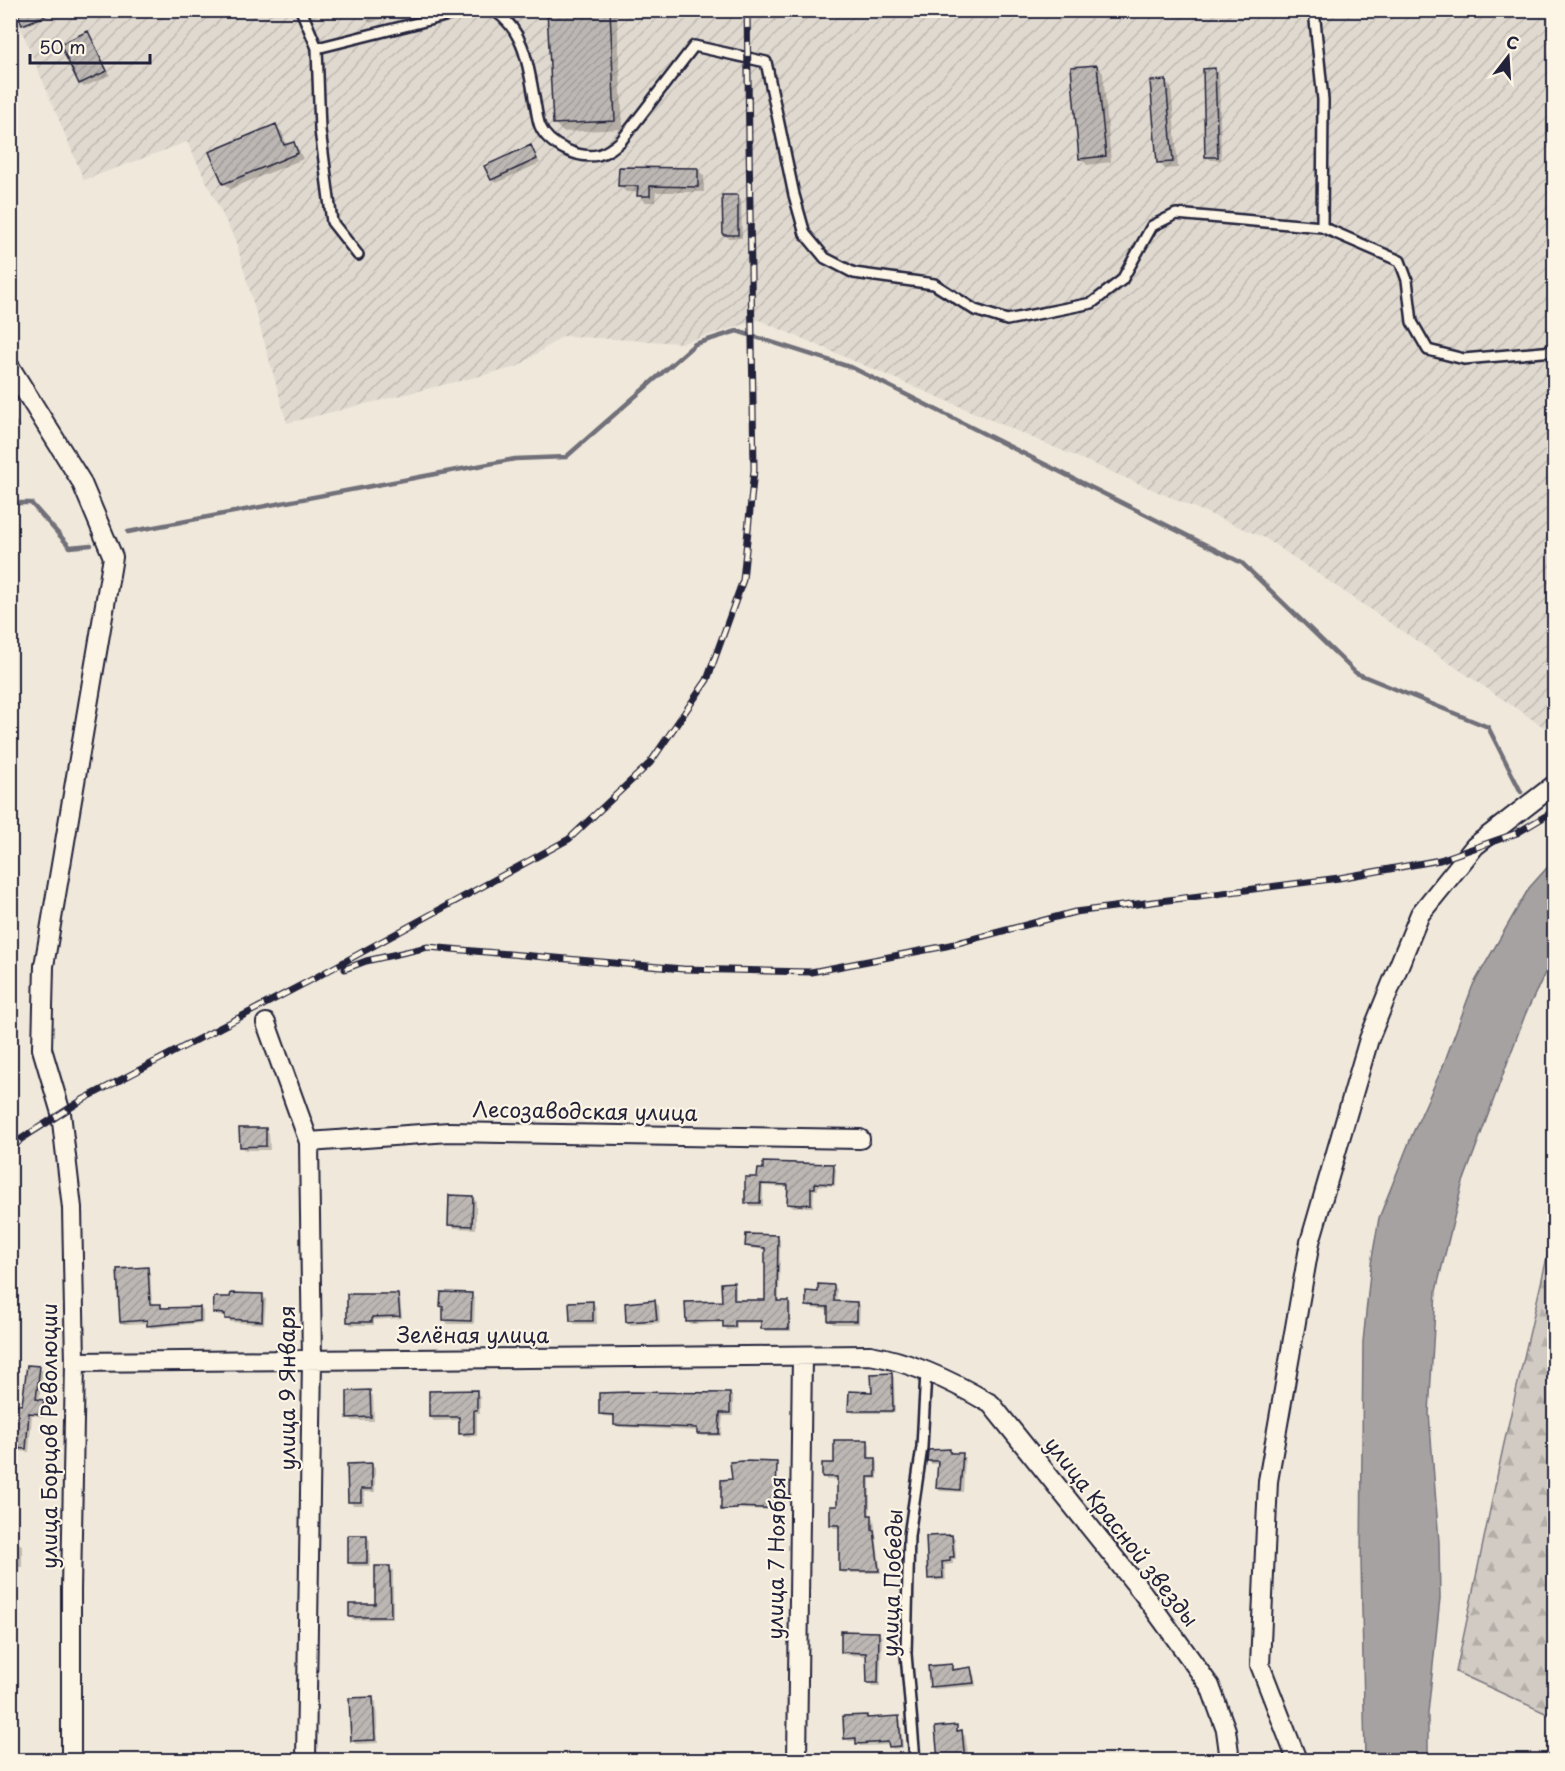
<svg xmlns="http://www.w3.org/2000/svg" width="1565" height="1771" font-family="'Playpen Sans',sans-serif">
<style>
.industrial{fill:url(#industrial-furrows)}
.forest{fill:url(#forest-firs);stroke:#7a767f;stroke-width:1.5}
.water{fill:#a6a2a2;stroke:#716f79;stroke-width:1.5}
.shadow{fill:#0003}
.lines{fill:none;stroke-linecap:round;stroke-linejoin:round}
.stream{stroke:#716f79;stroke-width:4.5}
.building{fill:url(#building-hatch);stroke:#22223b;stroke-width:1.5}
.service-casing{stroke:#22223b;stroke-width:14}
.minor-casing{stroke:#22223b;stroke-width:22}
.service{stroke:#fcf5e5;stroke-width:9}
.minor{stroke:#fcf5e5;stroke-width:18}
.rail-casing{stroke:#22223b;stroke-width:7}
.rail{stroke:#fcf5e5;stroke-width:4.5;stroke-dasharray:14;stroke-linecap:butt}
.labels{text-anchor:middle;stroke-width:4.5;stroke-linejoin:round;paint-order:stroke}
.street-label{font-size:21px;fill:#22223b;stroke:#fcf5e5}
</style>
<defs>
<pattern id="industrial-furrows" width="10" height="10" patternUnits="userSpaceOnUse" patternTransform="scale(1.5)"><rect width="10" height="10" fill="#e0d9cf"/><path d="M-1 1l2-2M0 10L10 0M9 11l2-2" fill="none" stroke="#c0bab3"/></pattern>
<pattern id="forest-firs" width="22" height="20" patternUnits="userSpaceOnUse" patternTransform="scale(1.5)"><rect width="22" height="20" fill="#d1cbc3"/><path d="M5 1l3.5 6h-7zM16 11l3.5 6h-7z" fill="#b3aea8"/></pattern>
<pattern id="building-hatch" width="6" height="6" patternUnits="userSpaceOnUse" patternTransform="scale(1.5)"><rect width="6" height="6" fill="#bcb7b3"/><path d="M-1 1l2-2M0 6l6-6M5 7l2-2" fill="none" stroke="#a19d9b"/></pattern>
</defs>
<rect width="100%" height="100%" fill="#efe8db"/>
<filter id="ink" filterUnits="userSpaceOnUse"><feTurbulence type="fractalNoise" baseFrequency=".0167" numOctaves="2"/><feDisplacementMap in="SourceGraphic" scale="12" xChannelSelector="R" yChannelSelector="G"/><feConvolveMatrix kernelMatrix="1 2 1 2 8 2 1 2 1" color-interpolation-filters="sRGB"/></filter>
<g filter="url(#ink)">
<!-- industrial -->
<path class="industrial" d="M18,10L1554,11V734L1265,538L759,320L682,343L563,336L517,367L287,423L236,242L187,142L84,180L14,12Z"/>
<!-- forest -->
<path class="forest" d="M1554,1227V1717L1456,1672L1503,1448Z"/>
<!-- water -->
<path class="water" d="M1554,860V954L1525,1015L1462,1185L1436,1291L1429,1413L1439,1542L1440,1598L1428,1713V1760H1365L1361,1559L1363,1342L1371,1264L1379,1218L1412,1135L1443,1066L1473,985L1529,888Z"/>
<!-- shadow -->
<path class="shadow" d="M41,10L44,18L25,26L24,24Z
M362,10H407L370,23L364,16Z
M549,10H613L617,14L623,129L563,132L554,123Z
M88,33L91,36L110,75L84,87L80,83Z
M1097,66L1103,73L1111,162L1087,165L1081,158Z
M1215,70L1219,74L1221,160H1211L1207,157Z
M1165,81L1171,87L1178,168L1165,169L1159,162Z
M275,126L282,132L287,146L293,143L299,150L303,159L230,189L224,183Z
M530,147L540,163L496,183L492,179Z
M698,170L704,176V192H656L655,202H645L639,195V192H626L620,186Z
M737,196L741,200L742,238H728L724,234Z
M10,412L20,426L10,432Z
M265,1129L269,1133L270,1150H245L241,1146Z
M833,1166L836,1169L835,1186H818V1190H814L813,1207H792L789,1204V1187L763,1186V1206H750L747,1203V1179Z
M472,1197L476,1201V1229L454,1228L450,1225Z
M777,1236L780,1239L779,1302H788L791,1305V1331H765L762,1328V1323H737V1329L727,1330L724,1323L690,1324L688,1321L724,1303L733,1284L736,1286V1302H766L767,1250L749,1248L746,1246Z
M147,1269L150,1272L152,1306H160L163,1308H200L203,1311V1323L151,1328L148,1323L124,1324L121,1321Z
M834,1286L837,1289L836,1303H857L860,1306L859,1324H833L830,1321V1310L810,1308L807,1306L819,1294Z
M397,1295L400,1298L402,1318L374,1320V1325H351L348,1322Z
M471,1295L475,1299L474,1324H448L445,1320V1309Z
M262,1296L266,1299L264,1324L230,1322L227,1316H218L215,1313Z
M655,1302L659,1306L660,1323L631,1325L627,1322Z
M593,1303L596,1307L597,1324H575L571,1320Z
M39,1368L43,1371L39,1401L46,1405L44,1417L32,1415L29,1452L10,1450V1404L24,1407Z
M891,1375L894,1377L895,1413H853L850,1410L873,1393Z
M369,1392L373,1396L374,1421H353L349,1417Z
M476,1392L480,1396V1413H477V1436L464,1437L460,1433V1420L434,1421L430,1417Z
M730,1394L733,1397V1416H723L721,1436H701L698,1431L619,1427L616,1424V1417L603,1416L600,1414Z
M867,1442L870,1444V1459H875L878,1462V1479H870V1516L874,1519L881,1573H843L840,1570V1528H834L831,1525L839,1507L838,1479L827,1480L824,1477L835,1464Z
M949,1450L965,1458L963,1492L940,1491L937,1488L939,1464H931L928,1461Z
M776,1463L777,1496L785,1498L784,1510L722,1509L733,1481Z
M371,1465L375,1468V1492H364V1505H353L349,1501Z
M10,1468L14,1471L16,1542L22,1545V1567H10Z
M952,1536L955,1539L956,1559H953V1564L945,1565L946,1580L933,1581L930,1578Z
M366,1537L370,1540V1566H353L349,1562Z
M390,1568L393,1570V1619L353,1620L350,1617L376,1605Z
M878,1633L882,1637L880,1686H872L869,1682L868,1656L846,1655L842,1652Z
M951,1666L955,1671L971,1669L974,1672L976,1686L934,1689L931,1686Z
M372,1698L376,1702L378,1743L356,1744L353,1741Z
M867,1716L870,1720L898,1717L901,1720L903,1748L893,1749L890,1745L860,1746L857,1741H849L846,1738Z
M956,1727L959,1732L965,1735L969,1760H940Z"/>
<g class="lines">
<!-- stream -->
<path class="stream" d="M10,503H31L70,547L91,545
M128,532L515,459L566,457L695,344L737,331L853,368L1242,563L1356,673L1488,727L1521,792"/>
</g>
<!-- building -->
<path class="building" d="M25,10H57V11L22,25L18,14Z
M547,10H610L615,121L553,124Z
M88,31L107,71L79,84L60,44Z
M1097,65L1106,156L1079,159L1071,67Z
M1215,68L1218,157H1205L1203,69Z
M1166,80L1173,162L1157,163L1150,81Z
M276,124L284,145L294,142L298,153L223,184L209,152Z
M531,145L537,159L491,180L484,166Z
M619,167L698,168V187L650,186V196H637L638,186H618Z
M722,195H738V235H723Z
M239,1128H266V1146L240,1147Z
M763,1162L834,1164L833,1184L815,1183V1188H811V1204L800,1205L787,1204L788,1185L761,1184L760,1203H745V1177H757L758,1169H763Z
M449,1195L473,1196L472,1226L448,1225Z
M746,1234L778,1235L777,1301H789V1329H761V1321H735V1327H723V1321L686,1322L685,1302L722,1301L721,1283L734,1282V1300H765V1248L745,1246Z
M148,1267L150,1304H161V1308L200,1307V1321L147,1326V1320L120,1322L117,1269Z
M818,1284L834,1285V1301L857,1302V1321H828V1307L806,1306V1291L818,1292Z
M441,1292L472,1293L471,1321L443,1320V1307L440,1306Z
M231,1293L263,1294L262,1321L225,1319V1314L213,1313L214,1297H230Z
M347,1294H398L400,1316L372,1317V1322H347Z
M655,1300L657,1320L626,1322L625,1303Z
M593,1301V1321H570L569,1302Z
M27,1365L40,1366L36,1399L44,1400L41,1414L29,1413L26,1449L10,1448V1403L22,1405Z
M892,1373L893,1411H848L849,1391L872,1392L871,1374Z
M370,1390L371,1417L347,1418V1391Z
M477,1390V1410H474V1433L459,1434V1417H429V1391Z
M629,1392L730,1393V1413H720L719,1434H697V1428L614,1425V1415L599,1414V1393Z
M834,1440H868V1458H876V1477H868V1515H872V1530H874L879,1571H839V1525H830V1506H837V1477H822V1463H834Z
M950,1449V1453H963L960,1490L936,1488L938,1461H927L928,1450Z
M744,1461L777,1462L776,1495H784L783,1509L737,1507V1509L721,1510V1480L732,1479L730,1462Z
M372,1463V1489H361V1502H348L347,1464Z
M348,1535H367V1563H348Z
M952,1535L954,1557H950V1561L942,1562L943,1578L928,1579L926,1536Z
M375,1566H390L391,1617H349V1604H375Z
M841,1631L879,1632L878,1683H867L866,1653L841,1652Z
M952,1664V1670L971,1667L974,1683L930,1687L928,1666Z
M373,1697L375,1740L351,1741L349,1698Z
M867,1715V1718L899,1716L901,1746L889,1747L888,1742L856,1744V1738L844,1739L843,1716Z
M957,1725V1731L962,1730L965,1761H938L935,1727Z"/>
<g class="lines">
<!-- service casing -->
<g class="service-casing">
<path id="service" d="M301,10L317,48L469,10
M493,10C527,30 529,73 536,108C537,114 538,121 540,126C548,145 578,159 598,155C608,152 614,147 621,141L694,46L766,62L794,195L805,234L825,258L854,273L934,284L975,310L1007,320L1092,303L1122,280L1152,226L1176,214L1322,227L1323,100L1314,10
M317,48L320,130L332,222L358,255
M1322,227L1400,261L1407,280L1412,322L1428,350L1464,359L1554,351
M915,1760L906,1654L909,1536L922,1447L926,1372"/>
</g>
<!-- minor casing -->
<g class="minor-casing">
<path id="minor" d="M10,367L81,481L113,557L44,966L42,1049L61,1113L72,1208L75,1362L71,1590V1760
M266,1023L309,1142L312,1360L306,1760
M309,1142L449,1132L860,1139
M75,1362L870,1355C913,1362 954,1382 991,1404L1142,1592L1210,1686L1226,1730L1230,1760
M797,1760L802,1356
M1297,1760L1260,1665L1268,1481L1310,1242L1369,1039L1420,914L1475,846L1554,785"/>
</g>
<!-- service -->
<use href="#service" class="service"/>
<!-- minor -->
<use href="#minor" class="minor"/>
<!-- rail casing -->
<g class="rail-casing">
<path id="rail" d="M345,969L366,961L428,947L683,969L811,972L946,946L1075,912L1339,878L1440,860L1517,833L1554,811
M10,1151L21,1139L84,1099L311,980L569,839L650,763L707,680L743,580L754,470L747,10"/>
</g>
<!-- rail -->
<use href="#rail" class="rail"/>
</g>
</g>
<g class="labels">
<!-- street labels -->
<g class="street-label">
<text transform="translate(585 1112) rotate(1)" y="7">Лесозаводская улица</text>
<text x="473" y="1343">Зелёная улица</text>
<text transform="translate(288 1388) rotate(-90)" y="7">улица 9 Января</text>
<text transform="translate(50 1436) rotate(-90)" y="7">улица Борцов Революции</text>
<text transform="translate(1121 1532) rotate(52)" y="7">улица Красной звезды</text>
<text transform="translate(777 1558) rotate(-89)" y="7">улица 7 Ноября</text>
<text transform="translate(893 1583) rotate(-88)" y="7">улица Победы</text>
</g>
</g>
<!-- margin -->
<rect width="1565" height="1771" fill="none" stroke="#fcf5e5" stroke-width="36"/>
<rect x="18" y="18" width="1529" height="1735" fill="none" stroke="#22223b" stroke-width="2" filter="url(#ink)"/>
<!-- north arrow -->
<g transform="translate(1508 57) rotate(17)" stroke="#fcf5e5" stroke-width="4.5" paint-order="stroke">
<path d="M0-4.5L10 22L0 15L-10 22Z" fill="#22223b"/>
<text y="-9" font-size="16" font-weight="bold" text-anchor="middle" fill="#22223b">С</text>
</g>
<!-- scale -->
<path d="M30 54v9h120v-9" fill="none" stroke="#22223b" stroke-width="3"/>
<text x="39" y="54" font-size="18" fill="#22223b" stroke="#fcf5e5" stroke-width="4.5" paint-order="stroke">50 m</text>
</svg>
